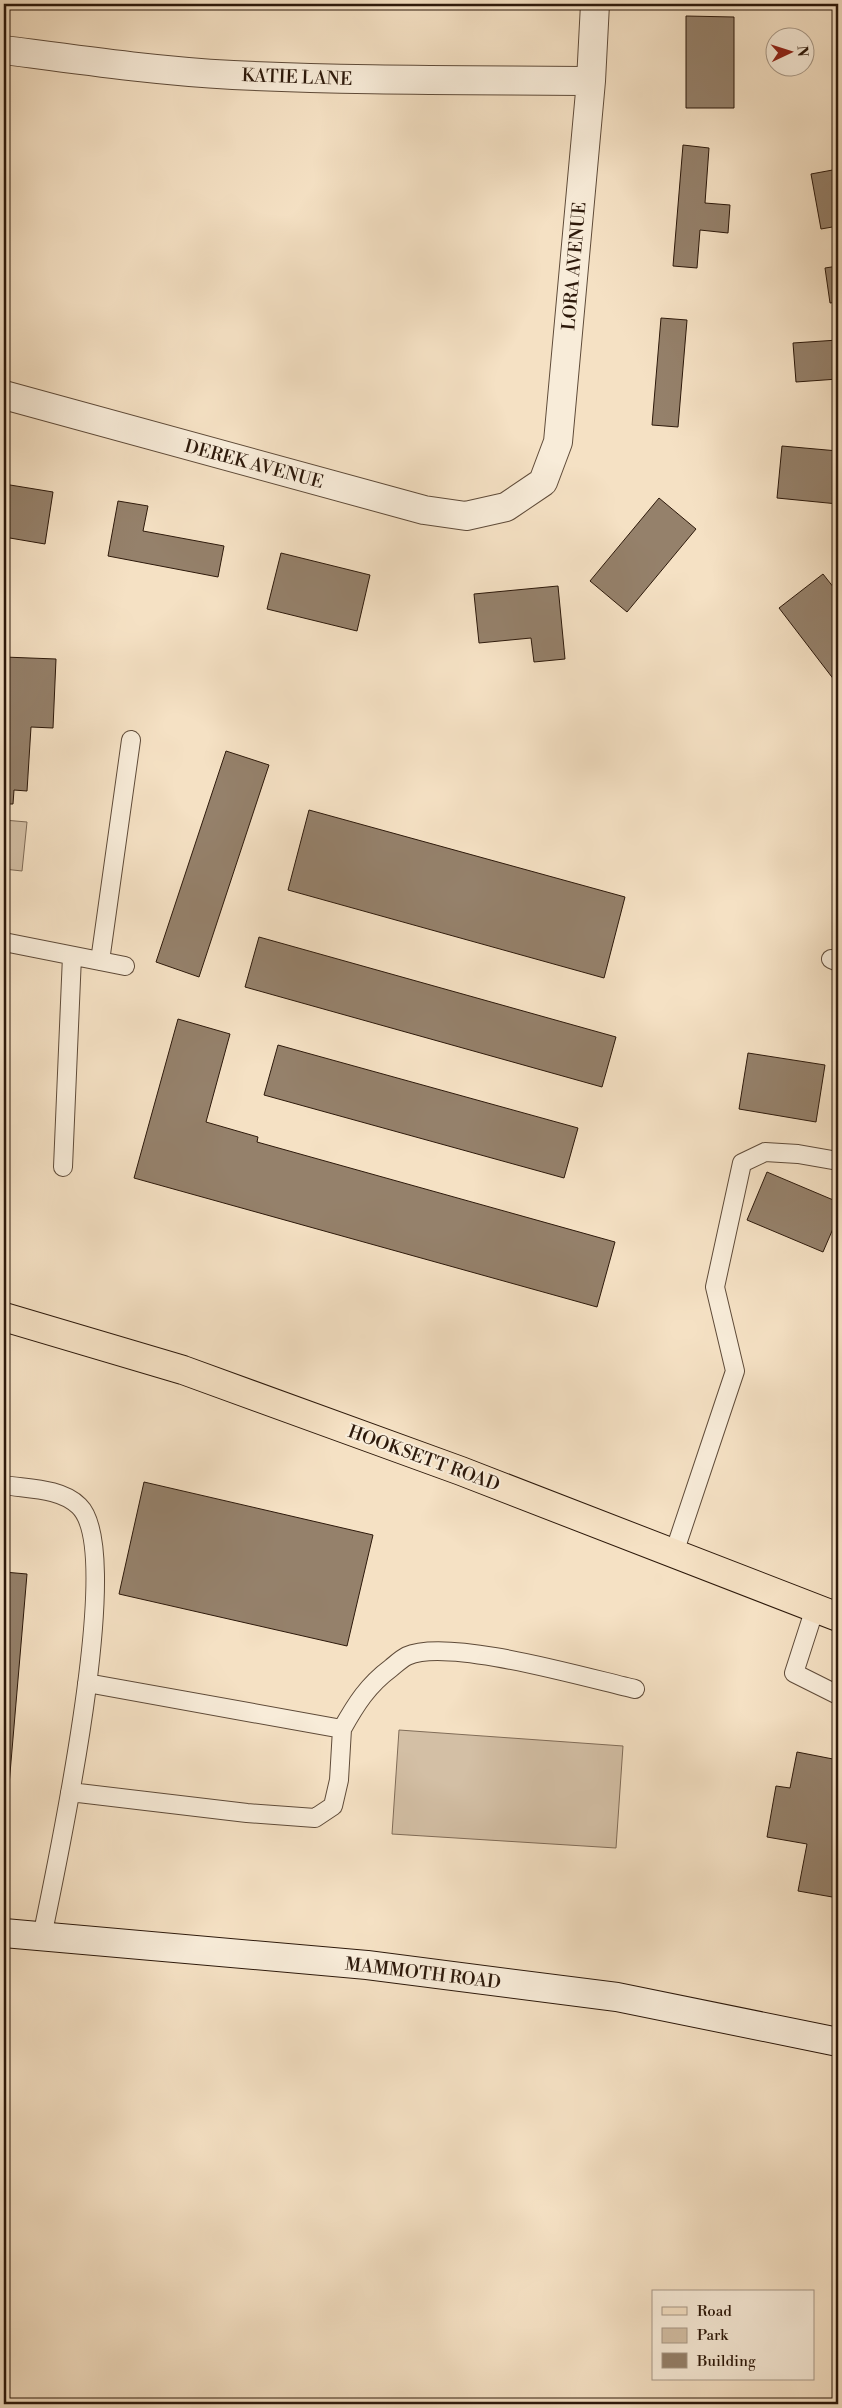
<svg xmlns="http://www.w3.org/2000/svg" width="842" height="2408" font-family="'Libre Bodoni',serif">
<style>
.green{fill:#d3bfa5;stroke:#806c58}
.building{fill:#95816b;stroke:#2d190b}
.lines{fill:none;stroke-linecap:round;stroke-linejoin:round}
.lane-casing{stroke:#5f4b39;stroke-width:20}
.street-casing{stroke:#5f4b39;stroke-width:30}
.secondary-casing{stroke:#2d190b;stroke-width:30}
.primary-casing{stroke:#2d190b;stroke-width:30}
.lane{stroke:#f8ecd9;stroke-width:18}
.street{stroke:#f8ecd9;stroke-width:28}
.secondary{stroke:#f8ecd9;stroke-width:28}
.primary{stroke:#f5e1c4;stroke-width:28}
.labels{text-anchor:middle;stroke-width:4;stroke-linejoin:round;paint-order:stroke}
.street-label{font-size:18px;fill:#2d190b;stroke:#f8ecd9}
</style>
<rect width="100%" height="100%" fill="#f5e1c4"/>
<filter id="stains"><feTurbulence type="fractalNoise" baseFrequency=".004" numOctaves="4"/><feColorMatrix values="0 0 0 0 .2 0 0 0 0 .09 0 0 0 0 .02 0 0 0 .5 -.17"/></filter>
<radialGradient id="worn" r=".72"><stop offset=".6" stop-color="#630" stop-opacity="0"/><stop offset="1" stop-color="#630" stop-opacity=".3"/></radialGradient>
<!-- green -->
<path class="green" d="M4,820L27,822L22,871L4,869Z
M399,1730L623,1746L616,1848L392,1834Z"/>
<!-- building -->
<path class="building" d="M686,16L734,17V108H686Z
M683,145L709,148L705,203L730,205L728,233L700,230L697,268L673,266Z
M838,169V226L821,229L811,174Z
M838,266V302L830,303L825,268Z
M661,318L687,320L678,427L652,425Z
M838,340V379L796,382L793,343Z
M782,446L838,451V504L777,498Z
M4,484L53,492L45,544L4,537Z
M659,498L696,529L627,612L590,581Z
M118,501L148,506L143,531L224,546L218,577L108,556Z
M281,553L370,575L357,631L267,609Z
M823,574L838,593V685L779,608Z
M558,586L565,659L534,662L531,638L479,643L474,594Z
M4,657L56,659L53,728L31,727L27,791L14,790L13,804H4Z
M226,751L269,765L199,977L156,962Z
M309,810L625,897L604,978L288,890Z
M259,937L616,1037L602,1087L245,987Z
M178,1019L230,1034L206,1122L258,1137L257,1142L615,1242L597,1307L134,1178Z
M278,1045L578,1128L564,1178L264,1095Z
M748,1053L825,1065L816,1122L739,1109Z
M767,1172L838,1202V1217L823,1252L747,1220Z
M144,1482L373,1535L347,1646L119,1594Z
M4,1572L27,1574L4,1844Z
M797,1752L838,1760V1898L798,1891L807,1844L767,1837L776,1786L790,1788Z"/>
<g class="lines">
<!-- lane casing -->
<g class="lane-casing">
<path id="lane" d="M4,942L125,966
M831,959L838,962
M100,961L131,740
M63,1167L72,956
M4,1485C28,1489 61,1488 79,1506C126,1551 56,1867 42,1937
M674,1553L735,1371L715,1287L742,1163L765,1152L798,1154L838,1161
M815,1608L794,1673L838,1695
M342,1729C356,1704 368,1685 391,1668C396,1664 401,1659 407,1656C447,1637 587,1678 635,1689
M70,1792L247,1813L315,1818L333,1806L339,1780L342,1729L87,1683"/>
</g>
<!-- street casing -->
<g class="street-casing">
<path id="street" d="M4,50C80,60 156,71 233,75C352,81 472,80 591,81
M4,395L424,510L466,516L506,507L543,482L558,442L591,81L595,4"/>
</g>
<!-- secondary casing -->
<g class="secondary-casing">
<path id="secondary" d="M4,1933L367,1965L617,1997L838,2042"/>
</g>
<!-- primary casing -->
<g class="primary-casing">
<path id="primary" d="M4,1317L183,1370L461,1471L838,1617"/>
</g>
<!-- lane -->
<use href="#lane" class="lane"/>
<!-- street -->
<use href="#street" class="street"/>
<!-- secondary -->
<use href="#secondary" class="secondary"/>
<!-- primary -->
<use href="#primary" class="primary"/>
</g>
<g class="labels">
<!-- street labels -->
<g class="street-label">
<text transform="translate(297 77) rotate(2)" y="6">KATIE LANE</text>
<text transform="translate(574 266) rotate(-85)" y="6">LORA AVENUE</text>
<text transform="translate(254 464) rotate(15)" y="6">DEREK AVENUE</text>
<text transform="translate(424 1458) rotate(20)" y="6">HOOKSETT ROAD</text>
<text transform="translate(423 1973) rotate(7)" y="6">MAMMOTH ROAD</text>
</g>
</g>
<!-- margin -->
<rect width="842" height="2408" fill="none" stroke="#f5e1c4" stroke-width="20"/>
<rect x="5" y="5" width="832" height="2398" fill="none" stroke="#2d190b" stroke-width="2.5"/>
<rect x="10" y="10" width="822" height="2388" fill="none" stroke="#2d190b"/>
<!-- legend -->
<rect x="652" y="2290" width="162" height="90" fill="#f8ecd9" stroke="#a79887"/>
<rect x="662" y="2307" width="25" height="8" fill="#f5e1c4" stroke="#a79887"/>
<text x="697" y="2316" font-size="15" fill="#2d190b">Road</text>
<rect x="662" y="2328" width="25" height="15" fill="#d3bfa5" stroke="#a79887"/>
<text x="697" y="2340" font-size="15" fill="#2d190b">Park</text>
<rect x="662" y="2353" width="25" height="15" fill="#95816b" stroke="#a79887"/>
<text x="697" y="2366" font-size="15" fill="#2d190b">Building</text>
<!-- north arrow -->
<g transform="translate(790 52) rotate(86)"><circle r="24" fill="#f8ecd9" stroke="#a79887"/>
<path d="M0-4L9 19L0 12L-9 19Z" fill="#8f2418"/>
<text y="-8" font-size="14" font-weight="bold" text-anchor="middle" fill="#2d190b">N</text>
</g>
<rect width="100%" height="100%" filter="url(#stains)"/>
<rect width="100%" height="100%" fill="url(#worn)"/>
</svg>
